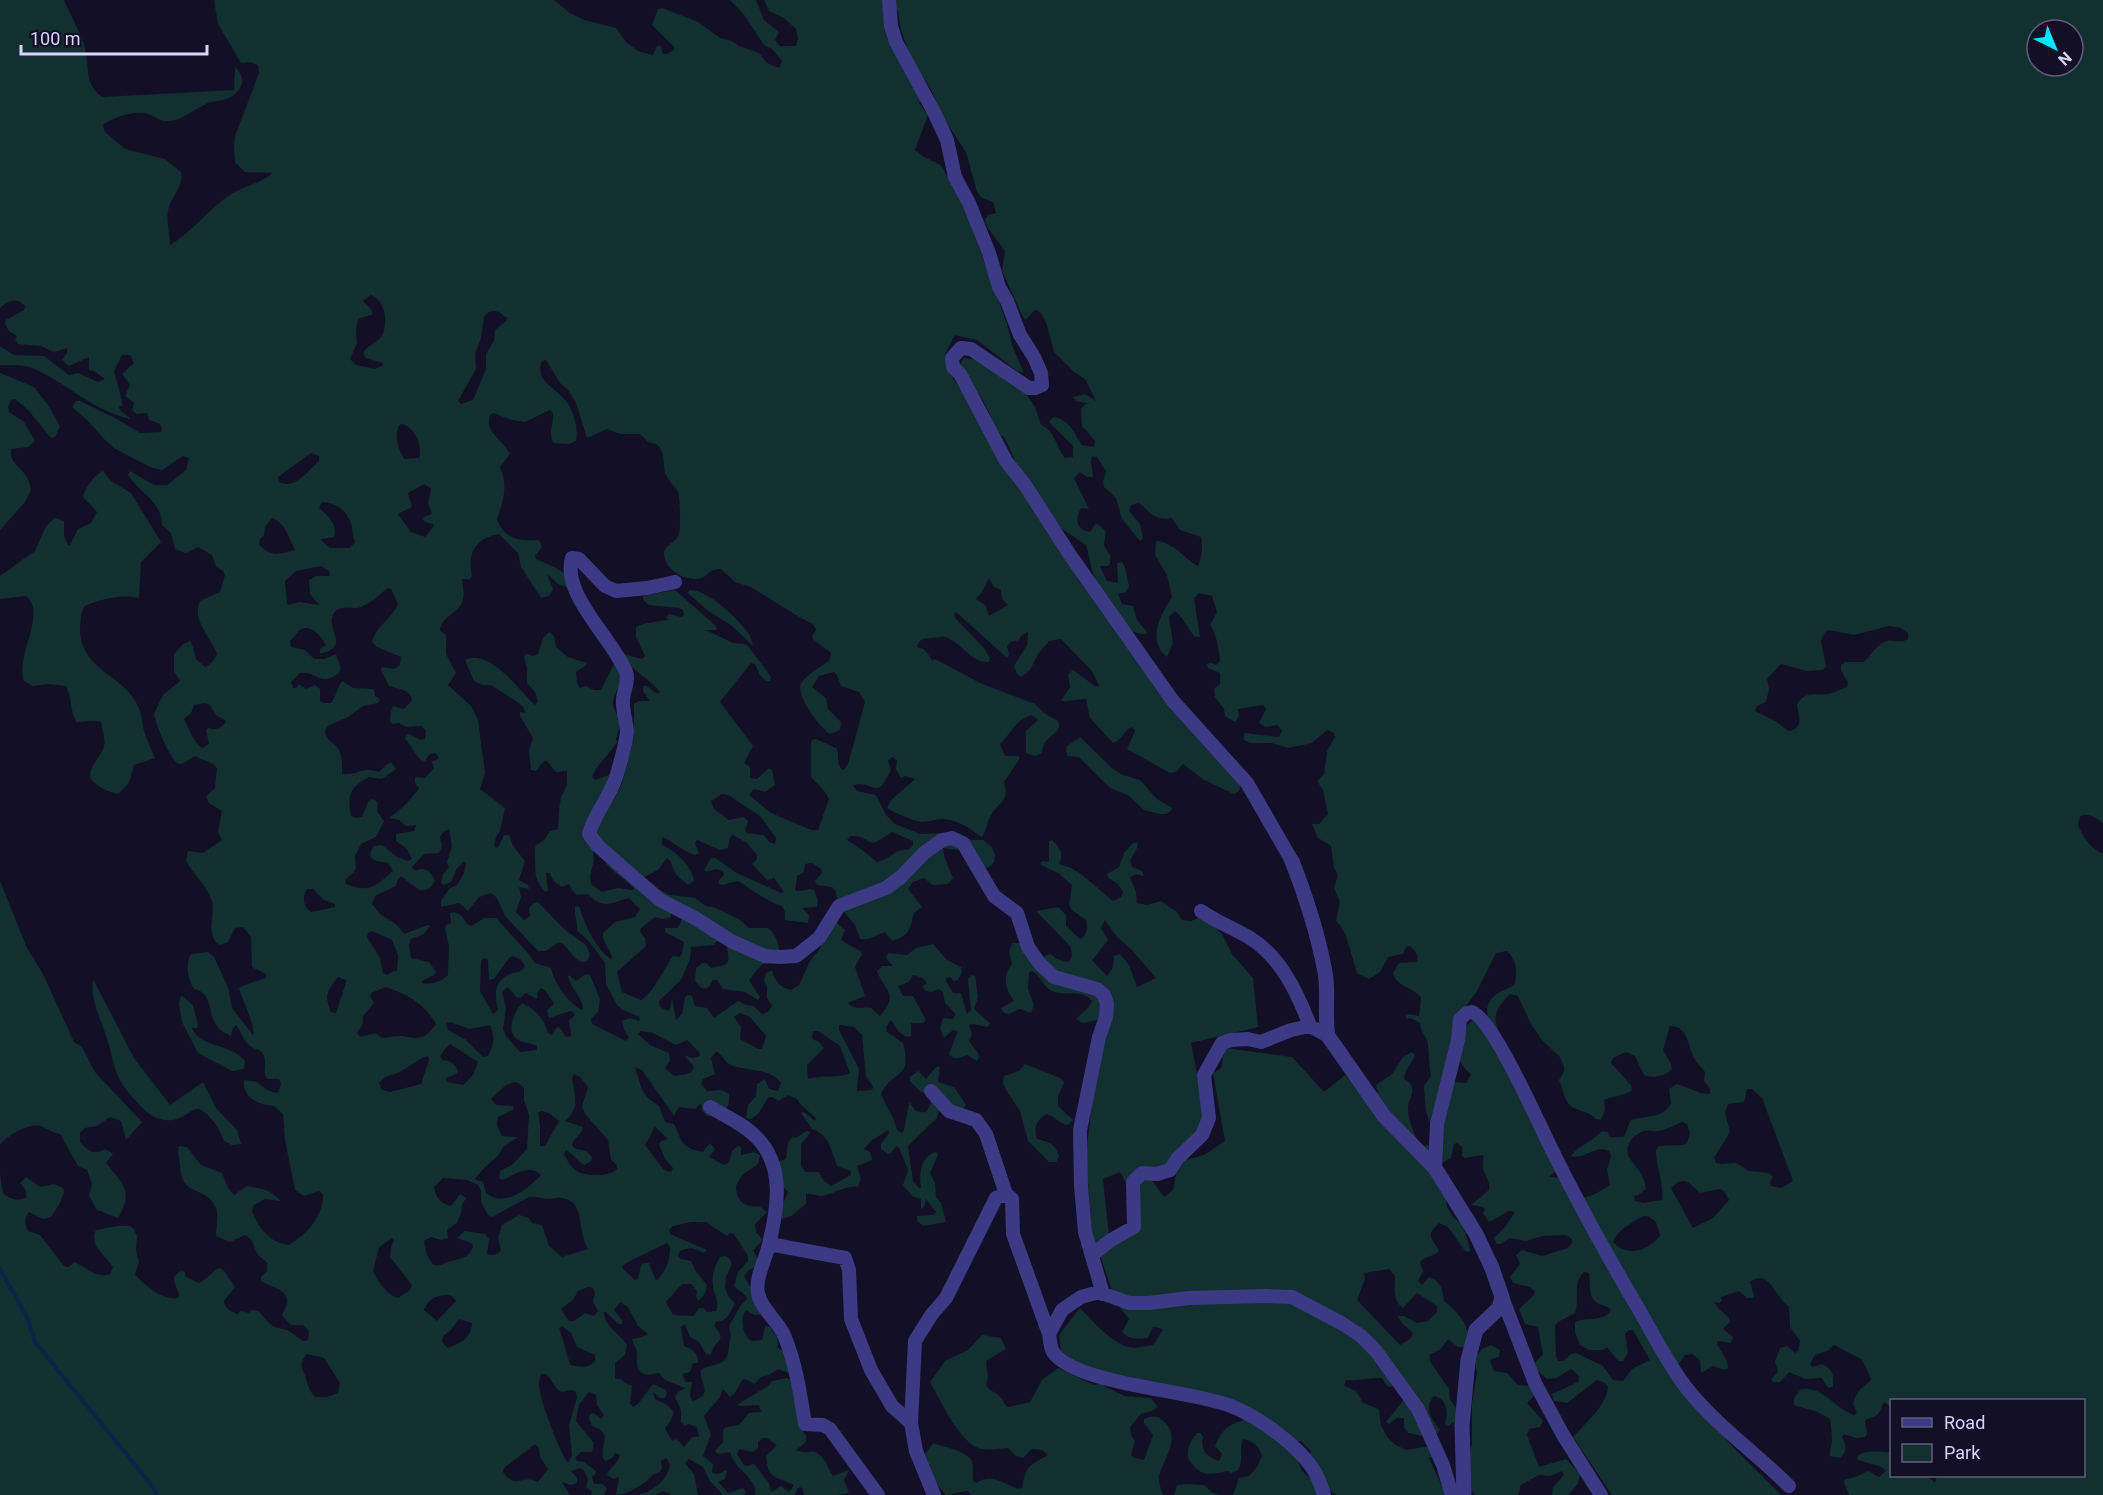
<svg xmlns="http://www.w3.org/2000/svg" width="2103" height="1495" font-family="Roboto,sans-serif">
<style>
.green{fill:#12302f;fill-rule:evenodd}
.lines{fill:none;stroke-linecap:round;stroke-linejoin:round}
.stream{stroke:#0c2248;stroke-width:4}
.minor{stroke:#3d3a85;stroke-width:14}
.tertiary{stroke:#3d3a85;stroke-width:15}
</style>
<rect width="100%" height="100%" fill="#130f26"/>
<!-- green -->
<path class="green" d="M0,0H64C70,15 79,29 84,44C90,63 83,86 103,97L234,90L235,66C237,69 241,74 242,78C244,87 234,97 226,99C221,101 214,101 208,103C195,109 184,119 170,121C162,123 155,116 148,114C135,110 114,117 103,125L105,132L125,149L165,159L181,172C184,188 170,196 168,212C166,222 170,234 170,245C193,231 209,209 231,194C244,186 261,184 272,173L245,172L235,162L234,148L235,136L259,73L258,65L250,62L241,63L218,24L214,0H554L570,13L584,20L616,28L626,42L638,51L653,55L657,46H661L663,54H667L674,50V47L652,25L658,9L662,8L698,22L720,38L732,41L739,46L759,53L767,63L779,68L782,61L772,49L764,45L745,16L730,0H756L764,20L779,32L775,40L780,46H796L798,38L796,29L784,18L769,11L764,0H2103V824C2096,817 2090,813 2080,816L2078,825C2082,835 2092,851 2103,853V1495H1849L1844,1483V1480L1858,1476L1868,1471L1879,1477L1886,1471L1882,1467L1858,1460L1857,1457C1865,1448 1880,1453 1891,1452L1892,1476H1928L1935,1483L1937,1476H2084V1400H1892L1891,1407L1884,1402C1878,1414 1881,1415 1867,1419L1865,1421L1867,1434L1865,1437L1856,1438L1844,1434L1842,1437C1846,1445 1848,1451 1840,1458L1830,1456C1829,1450 1832,1446 1832,1440C1832,1437 1831,1423 1830,1419L1818,1412L1797,1406L1794,1405V1398L1801,1389C1824,1386 1835,1409 1854,1415L1857,1413L1853,1404C1857,1389 1862,1389 1871,1380C1871,1378 1863,1361 1861,1359L1834,1345L1827,1351L1815,1355L1810,1364L1812,1367L1822,1364C1833,1369 1834,1375 1833,1386L1830,1388L1827,1387L1822,1378L1805,1379L1789,1372L1780,1382H1773L1771,1379L1778,1372L1775,1362L1780,1348L1787,1346L1795,1353L1798,1351L1800,1341L1790,1327L1789,1307C1776,1299 1769,1267 1750,1282L1754,1295L1753,1298H1747L1739,1291L1721,1297L1722,1300L1720,1303L1714,1302L1719,1309L1729,1318L1730,1322L1723,1329L1733,1337L1731,1343L1718,1341L1717,1344L1727,1361L1728,1368L1725,1370L1713,1366L1701,1373L1700,1360L1692,1354L1685,1355L1678,1365L1671,1358H1668V1362L1677,1384L1734,1448L1781,1495H1612L1573,1437C1586,1422 1607,1406 1608,1386L1603,1382L1597,1380L1567,1403L1554,1401L1552,1394L1576,1383L1579,1381L1578,1375L1571,1369L1557,1378L1547,1379L1534,1368L1533,1365L1543,1354L1538,1327L1525,1324L1519,1309L1534,1295L1535,1291L1530,1287L1513,1283L1510,1277L1520,1264L1516,1255L1522,1250L1542,1256L1568,1248L1572,1243V1239L1566,1235L1542,1236L1526,1241L1510,1238L1501,1244H1497L1494,1238L1505,1227L1515,1212L1509,1211L1489,1222L1483,1213L1485,1210L1483,1207L1471,1205L1489,1190C1491,1177 1479,1173 1484,1157L1482,1155L1465,1158L1462,1156V1147L1457,1143L1454,1144L1451,1158L1439,1164L1433,1170L1439,1179H1443L1447,1207L1452,1216L1463,1225L1470,1249L1469,1252L1465,1251L1448,1227L1439,1223C1424,1237 1433,1238 1439,1251C1434,1257 1426,1255 1420,1262L1423,1271L1418,1281L1422,1285L1429,1277C1440,1280 1443,1290 1444,1301C1457,1311 1476,1330 1464,1347H1458L1448,1339L1441,1349L1429,1355L1431,1363L1449,1389L1450,1399L1457,1410L1456,1421L1448,1426L1445,1424C1448,1412 1448,1399 1434,1396C1423,1408 1432,1419 1440,1430L1438,1433L1426,1432L1422,1436L1408,1433L1404,1427V1418H1397L1389,1424L1386,1422L1407,1396L1408,1393L1399,1384L1390,1387L1387,1386L1382,1378C1370,1378 1358,1381 1346,1380L1344,1386L1356,1391L1363,1403L1379,1409L1381,1426L1388,1438L1396,1445L1406,1450L1431,1446L1439,1451L1436,1456L1429,1458L1446,1495H1336C1321,1486 1316,1471 1309,1456L1311,1451L1301,1441L1290,1442L1282,1437L1281,1440L1297,1459L1302,1471L1310,1478L1321,1495H1233L1239,1478L1249,1476L1257,1467L1262,1456C1260,1447 1252,1440 1243,1439C1239,1449 1244,1460 1238,1470L1231,1473L1228,1471C1209,1475 1202,1478 1189,1460C1185,1449 1191,1441 1197,1433H1201L1203,1437C1200,1450 1207,1457 1219,1461L1222,1454L1215,1446C1222,1430 1228,1424 1245,1420L1269,1430L1272,1427L1271,1423L1257,1415L1231,1406L1216,1396L1189,1393L1157,1383L1106,1376L1077,1363L1061,1351L1059,1335L1080,1308C1094,1322 1110,1342 1129,1347C1136,1349 1146,1346 1153,1345L1163,1330L1160,1328L1153,1327L1148,1338C1139,1339 1128,1340 1122,1332L1129,1319L1120,1308L1126,1299L1111,1288L1100,1255L1136,1228C1136,1203 1132,1193 1120,1172L1103,1179L1109,1235L1093,1245L1086,1156L1094,1084L1112,996L1107,994L1100,998L1101,1012L1098,1020L1083,1023L1076,1019L1088,1008L1092,1001C1080,988 1066,997 1052,991C1043,987 1041,975 1031,971L1029,973L1028,989L1034,1005L1031,1013L1020,1009L1009,1014L1004,1013L1001,1008L1014,1001C1005,989 1002,976 1012,964L1009,952L1012,943H1020C1028,952 1031,960 1042,963L1045,956L1050,954L1057,959L1068,962C1073,958 1072,952 1070,946L1036,911L1058,907L1066,915V926L1080,939C1087,937 1088,926 1086,920L1072,910L1069,905L1072,885L1058,873L1041,865L1040,863L1043,861L1048,862L1049,860V841L1052,840C1060,848 1064,853 1059,864L1071,868L1081,874L1113,901L1121,897L1123,892L1118,884L1108,878L1107,874L1119,867L1124,853L1133,843L1138,842L1137,848L1130,861L1132,867L1142,871L1144,876L1136,874L1130,877L1136,892L1137,903L1147,905L1161,901L1177,912L1182,920L1191,921L1201,917L1207,919L1222,934L1232,954L1253,978L1258,1027L1191,1043L1204,1108L1199,1136L1182,1147L1164,1169H1148L1151,1179L1164,1197L1173,1190L1176,1174L1186,1160L1204,1155L1225,1141L1213,1073L1221,1068L1225,1048L1292,1057L1324,1092L1345,1075L1368,1101L1378,1092L1376,1085L1392,1074L1403,1057L1412,1052L1415,1055C1412,1063 1404,1070 1404,1079C1407,1081 1410,1082 1411,1085C1415,1092 1408,1101 1408,1108C1408,1121 1414,1133 1419,1144L1425,1146L1432,1144L1433,1133L1426,1111L1424,1086L1431,1076C1429,1066 1429,1056 1428,1046C1428,1037 1420,1032 1420,1023L1410,1018L1407,1019L1405,1016L1408,1014L1419,1016L1421,998C1413,986 1397,988 1393,973L1399,963L1417,962C1419,954 1415,951 1410,946L1406,947L1403,954L1388,957L1380,972L1369,979L1357,973L1346,936L1341,926L1336,921L1340,902L1334,888L1338,875L1334,868L1331,846L1318,838L1312,824H1319L1328,814L1323,790L1317,781L1324,774L1327,751L1335,737L1334,733L1327,730L1312,743L1288,748L1272,743H1250L1244,740V733L1279,737L1282,731L1277,725L1266,727L1259,723L1266,709L1263,705L1238,709L1239,716L1235,722L1225,716L1224,709L1215,697L1214,689L1220,684V673L1208,668L1207,664L1211,663L1216,665L1220,662C1219,651 1217,634 1210,625L1217,612L1212,596L1199,593L1194,598L1200,637H1195C1187,628 1184,618 1175,611L1169,617L1173,643L1167,657C1146,641 1161,614 1172,597L1167,575L1155,555L1156,541C1174,542 1183,558 1198,566C1202,556 1203,548 1201,537L1180,530L1172,518C1154,520 1152,514 1139,503L1131,505L1129,511L1140,524L1143,538L1140,541L1122,519L1116,498L1104,487L1103,482L1106,471L1097,457L1092,456L1091,462L1093,477H1087L1080,472L1074,478L1089,509L1081,508C1075,519 1076,530 1090,532L1096,523L1106,531L1104,545L1110,555V563L1108,566H1100L1107,581L1118,583L1117,563L1122,562L1125,567L1129,586L1126,592L1118,594L1122,604L1133,606L1137,620L1147,632L1146,634C1123,638 1099,591 1093,573C1090,564 1089,555 1086,545L1056,525L1021,473L1004,437L996,432L988,410L980,395L966,379L960,366L963,358L977,360L1027,395L1035,407L1041,425C1055,430 1056,447 1065,458L1073,457V446L1050,423L1049,421L1054,417C1071,421 1073,432 1082,445L1094,447L1095,441L1082,426L1081,409L1085,404H1090L1076,401L1073,397L1085,394L1096,401L1085,379L1074,372L1054,352L1046,322L1040,312L1035,310L1025,320L1023,317L1002,271L1005,251L988,228L985,220L988,215L996,213L993,202L982,198L977,192L966,152L944,119L931,89L911,59L901,30L898,11L893,6H889L885,20L890,38L902,58L906,72L923,94V97L919,103L928,115L915,150L924,157L941,165L958,196L969,220L1007,324L1012,345L1024,373L1017,371L977,340L955,335L945,354L949,372L962,392L987,439L1005,467L1065,556L1170,702L1196,734L1235,775L1240,787L1239,791L1234,794L1204,780L1183,764L1176,772L1170,773L1127,749L1135,731L1132,727C1123,730 1122,741 1113,743L1090,718L1086,699C1077,699 1070,702 1061,701L1070,687L1068,674L1073,670L1095,686L1097,687L1099,685L1092,671L1061,639L1049,641L1038,654L1030,670L1021,677L1017,674L1014,666L1027,645L1028,632L1022,635L1019,640L1011,642L1007,646L1009,654L1007,658L956,612L954,615L955,618L984,648L990,658L989,662C970,663 962,642 945,637C941,636 935,638 931,638C924,638 923,638 918,643L917,647L924,649L933,661V659L937,660L980,683L1035,704L1044,713L1058,721C1062,732 1054,732 1047,740C1043,744 1043,749 1041,754L1035,756L1026,753V731L1038,720L1036,718L1031,715C1016,719 1011,734 1000,744L1005,756H1018L1020,758L1004,782C1010,801 1000,801 991,815C987,822 987,830 982,837L979,836C970,827 955,819 941,819C935,819 929,822 923,822C916,822 892,812 887,808L891,800L915,779L905,776L901,778L896,769L897,761L893,757L888,760L891,770C875,803 876,780 853,785L857,791L876,795L886,815L895,824L920,834L943,833L973,840H983L992,847L995,855L994,862C984,877 967,859 959,850L943,848L945,859L953,878L948,884L933,885L924,878L913,882L908,889L922,907L914,913C910,928 910,936 892,941L885,932L868,939H860L855,925L839,906L835,890L832,887L817,885L815,881L822,873L821,869L812,863L805,864L804,872L797,876L795,890C802,893 807,887 814,890L818,900L817,907L802,908L809,915L808,923L785,920V912L782,906C769,903 751,889 738,881L722,885L719,884V880L724,875L723,871L715,869L707,872L704,870L711,858H715L737,873L781,893L784,892L774,878L767,880L752,864L757,859V855L747,843L733,835L730,837L728,848L720,850L697,840L695,843L699,853L696,855C683,852 674,842 662,837V845C676,851 692,866 694,881L688,885C678,876 675,876 671,862L667,858L658,870L642,878L639,885L641,891L652,895V883L658,889L670,895L695,898L706,906L716,908L740,920L749,928H768C777,934 783,953 777,963L762,964L749,980L760,997L758,1000L745,992L723,989L717,980H713L709,987L705,989L700,987L695,981L696,968L702,963H706L711,968C726,964 731,968 727,948L731,943L722,937L713,945L691,947L690,959L681,980L659,1001L660,1007L668,1011L670,1009L672,998L676,1020L682,1014L685,997L688,995L692,996L695,1006L707,1008L714,1018L738,1001L746,1005L754,1006L762,1014L768,1012L772,1006L767,998V987L764,981L766,973L772,970C776,982 778,986 791,990L799,985L810,961L819,950L824,937L836,922L845,930L841,940L860,951L862,954L855,967L865,996L850,1002L848,1003C855,1011 863,1006 871,1008L880,1016C900,993 884,991 877,971L882,966H893L886,958L888,953L907,955L916,948L933,944L947,960L961,967L962,973L958,980L954,981L950,977L946,978V981L953,993H961L967,1014L971,1010L968,979L972,975L975,976L978,997L974,1009L990,1023L988,1027L973,1024L969,1025L972,1034L969,1041L978,1053L979,1057L977,1061L967,1055C959,1058 954,1061 949,1054L958,1031L953,1030L944,1038L940,1029L943,1018L953,1019L956,1014L945,1003L943,992L938,989L932,992L926,991L922,987L927,983C923,977 919,976 913,975L909,982L898,986L903,996H913L926,1020L923,1023H911V1036L907,1037L899,1032L891,1020L886,1027L887,1032L903,1043C913,1080 893,1069 881,1094C886,1107 894,1116 897,1130L902,1133L904,1130L909,1103H910C915,1110 916,1113 926,1112L931,1104L930,1096L921,1092L910,1081V1077L918,1071L926,1079L936,1067L940,1066L938,1082L954,1087L966,1105L963,1110L956,1112L940,1107L937,1118L908,1146L913,1181L919,1188H921C919,1173 920,1157 936,1152L938,1155L930,1173L935,1183L936,1197L941,1203L946,1222L923,1226L917,1221V1216L934,1215L936,1212L926,1199L924,1207L921,1209V1199L912,1196L903,1185L908,1170L899,1148L896,1146L891,1153L888,1154L881,1149V1144L889,1133L888,1130L871,1141L864,1149L870,1152L872,1160L857,1166L861,1179L858,1187C847,1185 836,1192 826,1195C819,1198 813,1193 806,1194V1204L791,1216L782,1219L780,1211L788,1192L773,1177L771,1159L774,1155L779,1161L786,1159L788,1143L793,1136L796,1138L806,1131L811,1132L801,1144V1165L805,1172H819L823,1180L831,1186L851,1175V1171L837,1166C832,1152 829,1134 812,1129L801,1113L804,1112L815,1121L816,1118L800,1104L797,1099L788,1095L779,1101L772,1097L768,1098L758,1114L751,1119L746,1118L748,1105L756,1096L757,1084L765,1079L769,1089L778,1091L781,1083C769,1067 748,1072 731,1065C726,1063 722,1056 718,1052H716L711,1058L715,1074L703,1079L701,1084L707,1091L722,1090L729,1094C731,1101 726,1115 718,1116C714,1117 711,1116 707,1116L702,1110L701,1103L695,1109L679,1107L674,1116L642,1070L635,1067L642,1090L648,1098L659,1106L665,1122L674,1124C682,1141 681,1148 703,1152L710,1143L715,1149L709,1157L724,1165L729,1162L732,1151L739,1145L741,1148V1155L754,1152L760,1155L758,1164L742,1175L736,1186C736,1201 745,1208 759,1206L767,1212L755,1224L756,1232L762,1239L761,1242L753,1250L760,1263L758,1266L749,1270L744,1276L761,1306L762,1312L760,1315H754L746,1310C740,1319 742,1334 751,1341L762,1340L765,1326L770,1327L777,1337L778,1348L787,1353L791,1366L789,1373L778,1369L769,1375L761,1377L754,1384L748,1380L743,1379L735,1393L730,1397L723,1389L720,1397L704,1416L711,1434L703,1456L713,1464L712,1473L718,1474L727,1470L725,1479L718,1482L719,1483L728,1493L743,1488L746,1492L744,1495H723L710,1481L703,1467L689,1459L685,1463L694,1474L698,1495H672L664,1491L655,1495H639C654,1490 668,1480 670,1464L666,1458L661,1461L662,1468L660,1472C651,1474 651,1478 644,1483C637,1488 624,1495 616,1495L619,1478L618,1477L614,1479L607,1475C610,1467 618,1464 620,1455L615,1453L612,1458L606,1461L603,1459C600,1442 614,1434 592,1426L589,1418L590,1414L594,1413L601,1419L604,1415L597,1405L596,1395L589,1392L579,1405L576,1421L594,1443L592,1452H581L575,1458L577,1461L584,1462L596,1471L595,1475L592,1477L594,1484H602L607,1488L604,1495H591L592,1492L586,1487L588,1480L584,1470L580,1468L571,1471L577,1478V1483L571,1485L562,1482L570,1495H0V1174L3,1193C9,1199 19,1202 27,1197L25,1189L20,1183L26,1177L40,1187L54,1184L63,1188L64,1192L60,1203L51,1217L43,1219L29,1212C24,1217 25,1225 28,1231L40,1235L64,1266L68,1267L75,1262C87,1268 96,1279 110,1274L113,1267C106,1256 88,1245 96,1230L117,1226H130L133,1228L137,1236L136,1250L139,1262L135,1275C145,1285 163,1301 178,1298L179,1294C176,1284 168,1278 181,1271L185,1272L186,1277L199,1283C222,1269 216,1257 235,1287L224,1301C225,1309 231,1311 237,1314L241,1311L249,1313L251,1310C262,1309 264,1321 273,1326C278,1329 283,1328 287,1330C293,1333 298,1338 303,1341L308,1340L309,1331L303,1325H291L282,1316C283,1311 287,1307 287,1302C288,1288 269,1287 261,1281V1277L267,1271V1263C265,1260 262,1258 259,1256C253,1248 255,1240 245,1235L230,1242L216,1236C216,1228 219,1216 216,1208C206,1184 181,1199 180,1165C179,1158 177,1153 179,1146L187,1147L201,1165L222,1173L228,1188L234,1195L247,1186C263,1189 269,1189 281,1201L265,1199L254,1205L252,1211C258,1228 270,1243 289,1245C308,1233 323,1217 323,1194L319,1191L304,1196L295,1190L285,1140L283,1114L274,1106C258,1105 243,1098 244,1080L257,1082L267,1090L276,1093L279,1091L281,1083L279,1079H267C262,1071 267,1065 264,1056C261,1049 255,1050 249,1045C243,1040 241,1031 236,1025L233,1028L231,1036C200,1024 220,995 194,989C188,980 185,963 191,954L208,952L214,957L228,987L232,1008L253,1035C256,1027 242,999 239,988L242,986L266,978V974L252,967L251,937L243,927L235,928L228,942L220,945C204,935 216,915 212,901C207,886 193,874 186,861L188,851L203,853L222,840L218,832L222,811L209,803L206,796L215,788L217,768C208,758 202,762 196,756C191,758 183,765 179,764C171,762 155,723 154,714L163,695L180,681L174,671V654L183,644L191,641L196,659L205,667C211,665 214,660 217,654C211,637 191,620 200,601L220,592L225,575L223,571L216,567L212,555L198,547L186,553L175,549L171,533L162,525C162,501 139,493 128,475L130,471L154,485H167L186,470L189,458L183,456L162,470L150,467L114,448L104,439L87,420L72,407L76,401H80L117,419L140,433L161,432L162,428L160,424L149,420L147,413L136,414L132,410L134,403L125,396L130,385L122,374L134,363L130,355H122L114,371L123,405L119,407L120,410L131,419C94,412 66,382 32,368C24,364 9,365 0,365V346L14,355L44,356L69,375L78,373L98,382L105,379L94,371L89,370V357L69,366L62,360L67,353V348L54,352L41,346L18,344L15,340L17,336L9,331L5,324L6,320L24,310L25,306C18,297 8,300 0,308ZM2037,30H2073V66H2037ZM371,295C386,301 389,324 381,337C376,344 367,345 363,353L366,358L383,363V365L375,369L356,365L350,359L357,343L356,330L358,319L373,314L371,309L363,301ZM494,311L499,312L507,318L506,321L495,330L494,341L486,354V369L473,400L461,404L458,401L476,369L475,354L481,338L484,317L488,312ZM546,360L560,383L568,390L576,403L587,438L607,429L620,434H640C643,436 644,439 647,441C651,444 656,442 659,447C665,454 663,464 665,473C668,481 674,485 678,492C680,497 681,527 679,533C677,544 664,543 664,554C665,569 683,580 697,579C707,579 707,569 721,569L735,582L751,587L799,617L813,624L816,630L812,636L813,639L831,653L829,661C820,667 808,674 802,682C793,693 820,728 830,734L840,730L841,722L828,709L826,698L812,687L819,676L834,672L837,675L841,686L859,692L865,702L848,764L844,770C834,766 841,754 836,748L816,739L812,740L811,743V777L825,792L829,799L818,830H811L771,813L749,795L754,789L765,792L775,785L772,770L769,768L757,779L750,778V767L744,763L753,746L720,702L751,663L755,664L760,675L766,681H770L771,677L748,646L745,644L733,643L706,630H717L716,626L675,590L643,596V600L649,605L679,608L683,610L684,615L681,617L669,614L666,617L668,620C658,621 644,623 636,627V637L645,656L642,659L624,654L623,658C634,671 649,679 660,692L657,694L647,686H643V691L650,701H639L634,704V737L622,784L613,801L590,822L595,803L612,776V774L595,780L592,777C596,765 610,754 617,742L616,739L621,721C618,716 613,709 613,703C613,687 635,679 617,663L614,664L601,690H594L586,686L580,688L577,683L576,672L585,666L587,663L568,657L556,647L554,636L549,632L543,638L538,654L533,656L526,654L524,657L527,668V683L535,692L538,701L535,705C520,691 489,647 465,660L474,681L482,685H491L516,701L523,707L526,713L520,712V716L533,738L529,750L531,770L536,771L542,763L546,760L556,772L567,771V785L561,797L559,810L558,829L550,831L545,839L536,845C534,851 535,853 535,860C536,876 534,878 545,892L548,891L546,873H550C552,880 555,883 562,887L569,884L572,890L577,895L588,894C604,910 610,903 629,898L640,909L635,917L615,922L603,933C602,944 612,950 612,960C595,948 585,925 579,906L575,907C574,916 578,922 577,931C589,938 596,952 605,963L606,984L617,1005L623,1010L640,1017L639,1021L630,1018L622,1021L624,1029L629,1037L626,1041L592,1024L591,1019L598,1012L600,999L590,975L586,974L576,981L569,975L568,977C571,989 582,996 583,1009L582,1010C567,1002 555,984 551,968L535,963L527,952L496,918H484L472,926C463,924 466,916 454,912L450,913L451,923L446,925L445,929L449,946L448,975C441,982 431,985 422,983V981L434,975L436,972L429,962L411,958L409,945L411,939L424,934L430,926L428,925L404,934L396,924L381,915L372,904L375,896L396,886L397,881L401,876L419,890C427,891 432,888 435,880C430,871 425,866 415,871L412,867L424,854L439,853L442,846L440,837L443,832L449,829L452,846L447,862L449,867L443,874L441,883L444,885L451,882L456,870L464,861L466,864L464,873L457,885L449,889L441,901V907L459,903L468,911L479,897L491,893L497,898L505,916L538,951H546C550,949 554,944 558,943C566,940 570,960 584,962L588,960L590,954L586,945L564,929L538,902L534,903L529,908L530,916L524,920L516,912L521,897L519,887L529,889L528,885L519,880L525,861L513,846L509,835H504L499,846L496,848L494,845L496,837L500,831L505,808L480,789L485,773L478,720L471,706L448,685L456,673L446,654V635L440,630C442,615 461,613 463,599C465,592 462,585 462,579H470L472,576C467,554 475,538 499,534L518,553L521,567L541,598L549,596L553,589L547,574L558,584L569,588L571,585C568,570 549,565 536,559L535,556L542,547L539,540C521,541 504,540 497,519C504,498 508,487 500,467L510,454C502,439 485,433 490,415L493,413L512,420L525,422L550,410L553,413C554,423 548,432 553,443L569,444L576,441C579,429 573,409 565,400C555,387 534,381 542,361ZM402,424C415,427 423,446 419,458L404,459C398,447 394,437 399,425ZM311,453L319,456V461C308,471 295,490 279,482L278,477ZM424,484L431,489L428,503L432,514L424,517L423,519L425,522L433,524L434,526L425,537L411,532L398,514L412,507L408,493ZM322,502C333,502 344,508 349,519C353,526 352,534 355,542L350,548H330L322,541L321,539L334,537C338,524 328,516 319,508ZM272,518C285,522 289,539 295,550C278,554 274,558 259,545L260,539L264,535L265,527ZM321,566L329,571L330,576H316L309,580L310,594L319,605L299,602L289,605L287,604L285,581L296,571ZM989,578L994,587L1001,590L1002,599L1008,605L989,616L985,605L976,599L982,592ZM387,588L391,589L398,604C392,618 375,628 372,642L377,647L401,657L400,665L394,669L382,667L381,670L389,686C398,689 410,689 412,700L404,709L393,706C391,712 388,719 392,724L399,723L406,727L422,726L426,731L425,739L421,740L409,734L406,735L405,739C411,745 414,753 421,760L425,761C429,756 428,753 436,753L439,758L432,762L434,768L425,778L415,777V783L419,788L418,790L404,806L389,818L399,820L406,826L416,825L414,831L396,834V841L407,849L412,859L408,861L397,857L382,845L374,846C363,861 378,861 388,863L393,871C375,887 369,893 346,884L345,880L354,872L356,868L355,856L361,844L376,837L384,821L377,811L378,803L375,800L371,799L368,802L362,817L355,818L351,816C347,795 350,787 369,777L382,779L396,769L391,762L386,765L379,772C360,766 359,776 342,774C342,767 343,758 339,750C335,742 326,742 325,731L328,726L348,717L363,706L378,703L380,699L375,696L374,689L353,688L343,681C337,686 337,696 331,703H323L320,701V689L315,685L306,689L299,684L296,688H293L291,682L300,673C317,670 318,687 338,674L341,669L336,654L325,659H314L305,650L291,647L290,641C294,638 297,631 301,629C312,624 322,637 326,645L320,649V653C326,653 337,649 336,640C335,631 328,622 334,613C340,604 353,610 361,607C371,603 380,595 387,588ZM1889,626L1901,628L1908,633V639C1900,644 1895,639 1887,641C1878,643 1870,656 1864,662H1845L1841,665V670L1848,683L1847,687C1841,689 1834,693 1828,694C1815,695 1805,691 1797,704C1798,717 1805,728 1788,731L1777,722L1755,711L1757,706L1766,702L1769,689L1767,679L1781,664L1807,671L1823,670L1826,666L1821,641L1825,632L1829,630L1854,635ZM205,703L210,705L216,715L226,721C222,729 216,730 208,728L206,730L209,744L202,748C192,740 190,730 184,719L191,713L194,705ZM722,794L728,795L761,817L776,838L775,844L769,842L764,835L747,833L745,830L748,821L744,817L729,820L714,809L711,801ZM892,832L913,841V845L910,849L898,851L886,859L877,862L865,852L847,840L850,836C876,836 862,853 892,832ZM592,842L605,854L603,859C611,873 625,877 634,889L633,890L618,888L602,892L591,884L590,876L594,860ZM307,889H313L324,900L335,904V907L311,912C303,906 302,897 307,889ZM678,908L682,909C683,916 682,924 677,928H665V932L684,942L682,954L680,957L673,956C666,966 651,996 641,1000L622,992L617,972L646,946L645,938L640,932L641,928L655,917L663,919L671,917V909ZM1105,920L1116,936L1131,949L1156,978L1137,987L1129,965L1120,954L1114,956L1113,967L1107,976L1092,960L1094,958L1108,940L1101,928ZM372,931L392,940L398,955L397,971H394L387,975L383,973L380,958L367,937L368,933ZM1507,951C1517,961 1517,971 1515,984C1509,989 1499,991 1494,996C1476,1013 1498,1037 1508,1052C1498,1024 1485,1019 1510,994L1518,996L1531,1024L1542,1040L1560,1057L1564,1067V1072L1559,1080C1563,1088 1564,1101 1571,1106C1579,1112 1587,1110 1596,1119L1601,1120L1605,1110L1604,1100C1612,1096 1625,1096 1632,1090L1631,1085L1611,1063L1613,1058L1626,1052L1635,1056L1644,1075C1653,1079 1666,1076 1672,1069L1671,1064L1663,1050L1670,1026C1689,1026 1688,1048 1695,1060C1698,1064 1702,1068 1705,1072L1704,1081L1710,1089V1094L1701,1093L1677,1084L1669,1089L1671,1104C1662,1119 1646,1115 1631,1120C1627,1126 1628,1132 1623,1137H1609L1608,1132L1602,1131C1593,1141 1579,1145 1571,1156C1585,1160 1595,1144 1609,1151L1611,1156L1607,1170L1610,1185C1598,1192 1586,1202 1572,1195L1570,1181L1567,1178L1549,1177L1556,1171C1535,1117 1513,1063 1473,1020L1467,1025L1457,1050L1461,1064L1471,1075L1466,1083L1451,1082L1449,1101L1442,1097V1079L1453,1044L1456,1027L1462,1011L1476,993L1496,953ZM513,956L521,960L525,966C521,974 516,971 508,975C493,983 495,996 498,1010L493,1014L480,991L481,961L484,958L488,960L489,980L494,979L509,958ZM338,977L346,980V983L336,1013L331,1012C324,994 327,992 338,977ZM386,987C408,995 424,1003 436,1024C424,1040 420,1039 402,1036C396,1036 389,1037 382,1038L376,1033L360,1037L357,1033L363,1024V1016L374,1003L370,996L371,993ZM508,987L516,997L520,998L526,993L537,999L538,991L541,988L545,990L554,1004L547,1010L549,1018L570,1011L573,1012L575,1015L569,1020L571,1036L566,1037L559,1027L556,1028L552,1035L548,1033C544,1019 536,1009 522,1003C514,1012 505,1032 518,1040C523,1043 531,1043 537,1046V1050L520,1052L506,1036L503,1029L506,1008L502,992ZM740,1013L750,1017L766,1036L762,1049H758L740,1039L741,1027L734,1017ZM450,1022L470,1029L490,1025C495,1036 494,1046 488,1056L483,1057L466,1040L448,1030L446,1023ZM839,1025L854,1027L862,1035L866,1076L873,1087L872,1090L857,1091L859,1069L839,1030ZM641,1031L653,1033L676,1045L687,1040L699,1052L700,1056L692,1058L684,1055L694,1067C691,1076 683,1074 674,1076L665,1068L670,1061L669,1053L650,1045L638,1034ZM813,1031H818L840,1046L850,1073C843,1078 821,1075 808,1079L807,1065L824,1048L818,1041L814,1040L812,1038ZM450,1044L478,1062L473,1075L463,1085L447,1082L446,1078L456,1074L458,1071C455,1064 450,1060 442,1060L440,1057L444,1050ZM428,1056L429,1060L421,1084L390,1092L382,1090L379,1083L385,1077L400,1072L424,1057ZM574,1074L581,1078L588,1087L582,1106L585,1114L608,1140L611,1160L617,1165V1169C610,1175 603,1175 594,1175C577,1174 572,1170 564,1154L566,1150C573,1154 577,1161 584,1165L591,1161L592,1157L586,1151L574,1148L572,1144C574,1137 582,1135 583,1127L565,1121C581,1108 574,1096 572,1077ZM514,1082L518,1083L524,1088V1100L529,1115L527,1149L512,1165L500,1171L499,1178L503,1180C515,1174 530,1164 541,1175C528,1189 505,1208 486,1193L483,1182L475,1179L485,1167L498,1156L504,1146L518,1137L502,1136L497,1125L498,1117L514,1109L513,1106L496,1105L491,1099L506,1085ZM1747,1089H1752L1762,1098L1793,1181L1781,1188L1771,1186L1770,1182L1773,1177L1769,1173L1749,1171L1736,1163L1721,1164L1716,1163L1714,1158L1730,1132L1725,1113L1728,1104L1743,1102L1745,1099ZM541,1111L549,1113L559,1121L545,1146H540V1125L538,1113ZM1376,1116C1398,1114 1416,1140 1424,1157L1420,1158ZM1682,1122L1687,1124L1690,1133L1687,1143L1683,1145L1659,1146L1656,1150C1656,1167 1664,1183 1662,1200L1643,1203L1635,1201L1634,1196L1638,1195L1646,1189C1644,1175 1639,1171 1631,1160C1622,1148 1632,1134 1645,1131C1650,1130 1655,1132 1659,1131C1667,1129 1675,1125 1682,1122ZM654,1126L668,1139L661,1141L659,1144L665,1159L673,1168L671,1172L664,1170L645,1145L652,1133ZM443,1178L467,1180L478,1185L481,1191V1202L488,1215L492,1217L529,1197C536,1196 541,1199 548,1199C552,1199 557,1197 562,1198C582,1201 579,1221 583,1236C584,1241 586,1245 588,1249L562,1257L549,1246L542,1225L532,1223L529,1218L519,1215L502,1225L498,1238L501,1250C498,1255 492,1256 487,1254L489,1239L485,1234L465,1231L457,1238L471,1243L473,1246C469,1260 459,1258 448,1262C442,1264 441,1266 433,1265L427,1255L424,1241L431,1237L441,1240L448,1238L447,1230L457,1223L461,1213L462,1205L466,1198L460,1194L451,1206C440,1204 436,1197 434,1187ZM1683,1181L1688,1182L1700,1193L1720,1189L1724,1191L1729,1200L1713,1218L1693,1228L1671,1188L1678,1182ZM1643,1216H1648L1656,1222L1660,1236C1647,1251 1628,1258 1613,1242C1618,1229 1632,1223 1643,1216ZM691,1222H706L727,1236L730,1233L734,1234L748,1256V1261L738,1272L734,1286L748,1298L741,1305L729,1326L731,1336C728,1343 730,1349 727,1356C724,1366 709,1364 701,1370C699,1383 715,1395 692,1401L690,1396L692,1382H686L682,1374L690,1372L693,1363H698C699,1353 692,1349 684,1346L681,1327L685,1324L690,1337L699,1342L706,1354L711,1355C714,1339 729,1342 714,1326L716,1322C729,1320 729,1314 735,1303L728,1296L725,1287L726,1277L732,1264L730,1259L726,1256L720,1257C715,1266 711,1276 713,1286C714,1296 720,1301 716,1311L707,1312L704,1308H699L694,1316L673,1315L666,1302L682,1284H691L697,1291L696,1296L698,1301C704,1297 706,1292 707,1285L695,1270L691,1261L681,1259L678,1256L680,1251C690,1247 694,1247 703,1253L707,1250L670,1234L669,1230L673,1226ZM392,1238L394,1240L391,1247L390,1257L412,1285L410,1290L398,1298C386,1294 378,1282 373,1271L379,1247ZM667,1243L670,1247C670,1261 666,1271 656,1281L649,1263H644L641,1265L638,1279L634,1280C631,1274 625,1273 622,1267L626,1263ZM1389,1269L1395,1276C1395,1289 1392,1300 1403,1308L1417,1293L1437,1306V1312L1428,1321L1417,1323L1404,1316H1398L1401,1322L1413,1333L1410,1339L1400,1345L1357,1300L1365,1279L1364,1273ZM1584,1272L1589,1273C1591,1283 1587,1296 1597,1303C1602,1306 1607,1305 1611,1310C1603,1323 1588,1316 1575,1322V1332L1580,1345L1589,1350H1603L1607,1347L1618,1361H1623L1628,1353L1625,1334L1629,1330H1633L1650,1360L1632,1369L1623,1381L1613,1380L1603,1366L1576,1353L1571,1354L1563,1361H1558L1556,1356L1555,1326L1558,1322L1575,1313C1580,1299 1572,1283 1584,1272ZM588,1287L593,1288L595,1293L593,1302L598,1311L594,1316L585,1313L574,1321H569L561,1309L573,1300L578,1291ZM447,1295L452,1296L456,1301L437,1321L424,1310C429,1298 435,1296 447,1295ZM620,1302L628,1307L638,1326L648,1334L642,1337L632,1339C633,1344 637,1349 637,1354C637,1364 635,1371 647,1375L659,1373L665,1380L685,1388L678,1392L675,1397L681,1410V1422L685,1426L688,1424L697,1427L699,1437H692L684,1447L677,1439L672,1441L665,1428L670,1422L674,1412C671,1409 668,1405 664,1403C657,1400 654,1401 653,1392L660,1398H665L667,1393L666,1390L653,1384L638,1404L633,1407L630,1403L632,1386L625,1383L621,1379H615V1363L625,1355L627,1345C620,1334 604,1326 604,1312H606L618,1324H622V1320L614,1310ZM459,1319L472,1323C471,1338 461,1343 448,1348L442,1342L443,1336L450,1331ZM562,1326L571,1333L577,1347L595,1355V1361C588,1369 581,1367 571,1365C565,1353 565,1341 559,1329ZM307,1354L324,1358L340,1383L338,1393L327,1397H315C309,1390 308,1386 306,1378C302,1367 298,1365 307,1354ZM541,1374H546C552,1379 554,1389 562,1392L572,1390L576,1392L577,1397L569,1425L572,1455L568,1463C560,1454 538,1395 539,1384C539,1380 540,1378 541,1374ZM535,1444L539,1448L540,1457L548,1469L538,1482C522,1474 516,1490 503,1472L504,1468Z
M0,373L34,387L48,405L60,426L55,437L51,438L28,410L15,399L11,400L8,407L9,412L24,422L35,441L28,447L11,449C9,468 28,466 31,490L25,502L0,530Z
M103,471L111,481L131,493L161,542L141,562L139,598C121,594 102,599 85,606C80,612 81,620 80,628C80,670 121,673 137,704C142,713 142,722 144,731C147,740 151,749 155,758L134,765L129,783L118,794C109,792 103,789 96,784C80,773 101,759 104,746C106,740 102,729 101,722C94,719 84,722 76,722C70,710 72,698 66,686L49,684L32,686L24,681C14,658 48,613 26,596L0,599V576L35,551L46,526L55,518L64,521V535L68,545H70L78,529L91,523L97,512L83,497C85,488 94,475 103,471Z
M689,590C706,588 739,619 748,633C751,637 752,642 753,646L732,626L707,610L688,593Z
M1080,737L1113,769L1123,775L1140,780L1157,799L1172,808L1171,811L1166,814H1160L1144,810L1128,795L1110,788L1079,757L1067,756L1066,747Z
M0,881L27,948L43,974L74,1042L82,1047L95,1072L142,1122L126,1140L121,1121L110,1117L97,1126L85,1128L80,1133V1142C89,1151 93,1156 105,1149L113,1154L106,1163C123,1184 134,1191 118,1218L97,1210L89,1196L92,1184L87,1170L78,1166L60,1134C52,1133 48,1129 41,1126C28,1123 9,1135 0,1144Z
M93,979L134,1058L170,1105L203,1082L216,1108L237,1130L241,1144L232,1145L224,1141C221,1130 210,1114 199,1109C191,1106 181,1127 157,1118C149,1115 142,1108 136,1101C112,1076 116,1066 106,1036C100,1016 90,1001 93,979Z
M181,995L193,1005L198,1025L197,1028H192C200,1048 231,1043 245,1061L244,1069L232,1071L198,1053L182,1022L179,1003Z
M1025,1064L1060,1078L1064,1083L1058,1096V1106L1073,1120L1068,1125C1059,1124 1056,1117 1047,1114C1037,1119 1033,1128 1037,1139C1049,1142 1056,1144 1059,1157L1056,1162H1049L1028,1141L1020,1111L1006,1090L1003,1083L1004,1076L1019,1071Z
M982,1335L1001,1338L1006,1349L986,1361L988,1378L986,1385C990,1392 995,1391 1000,1397C1004,1400 1003,1404 1008,1407L1030,1402L1042,1380L1058,1368L1094,1385L1101,1384L1124,1396L1151,1398L1158,1407L1152,1411L1141,1414L1130,1427L1131,1435L1135,1441L1131,1455L1134,1458L1144,1460L1153,1435L1144,1423V1419C1150,1416 1157,1415 1162,1420C1183,1436 1164,1458 1159,1476C1158,1482 1161,1489 1163,1495H971L968,1491C960,1491 953,1495 946,1495L936,1483L925,1454L933,1443C942,1447 970,1451 972,1462C974,1468 972,1475 973,1481L976,1483C991,1473 1003,1483 1018,1489L1022,1488C1026,1464 1029,1466 1048,1455L1042,1450L1032,1449L1023,1458L1016,1456L1008,1448C998,1448 986,1452 976,1447C957,1437 940,1400 930,1382L945,1361L968,1350Z
M1491,1345L1500,1350L1499,1357L1492,1359L1490,1361L1494,1371L1507,1373L1518,1385L1531,1386L1534,1396L1527,1403L1543,1421L1540,1427L1529,1429L1527,1435L1539,1467L1566,1459L1580,1474L1578,1484L1568,1495H1552L1553,1487L1564,1475L1562,1471L1550,1476L1539,1475L1521,1485L1518,1495H1475L1470,1489L1469,1454L1472,1444V1403L1477,1373L1474,1359L1482,1349Z
M787,1378L791,1380L800,1425L806,1436V1442L796,1450C808,1455 808,1450 815,1452C824,1455 828,1469 833,1476L849,1470L844,1480L849,1493L838,1495H804L803,1489L800,1487L797,1489L795,1495H755C758,1478 735,1471 730,1452L718,1454L715,1451L723,1442V1430L726,1427L739,1425L749,1413L761,1412L759,1405L739,1406L738,1404L768,1386L772,1381ZM762,1438H767L777,1445L766,1456C768,1480 775,1476 794,1485L789,1492L781,1486L771,1492L769,1483L755,1465L754,1464L747,1466L744,1465L737,1454L739,1449L753,1452L758,1448V1442Z
M1184,1484L1204,1485L1213,1493L1222,1495H1174L1177,1485Z"/>
<g class="lines">
<!-- stream -->
<path class="stream" d="M0,1269L28,1319L35,1342L153,1487L157,1495"/>
<!-- minor -->
<path class="minor" d="M889,0L891,26L896,42L934,112L947,140L955,177L969,203L989,253L999,287L1007,301L1020,335L1034,357L1041,373L1042,385L1035,388H1029L971,349L961,348L952,358L953,367L960,374L1006,461L1025,485L1070,555L1173,701L1247,783L1292,861
M675,582L647,588L616,591L605,586L579,559L572,558C561,594 613,639 626,672C629,681 624,689 623,699C622,709 626,720 627,731C627,739 618,772 615,780C608,799 594,815 589,834L598,846L660,900L695,918L731,941L765,956L780,957L796,956L819,938L839,906L886,888L901,877L924,853L942,840L952,838L963,843L994,896L1017,913L1028,947L1040,964L1054,977L1097,989L1104,995L1107,1004L1106,1017L1099,1037L1080,1130L1081,1186L1085,1232L1103,1294
M1201,911C1216,922 1234,928 1250,938C1281,957 1298,994 1310,1026
M931,1091L949,1111L976,1120L986,1134L1006,1194
M710,1107C725,1116 744,1124 756,1137C785,1165 778,1208 769,1244C766,1259 755,1277 758,1293C760,1308 778,1321 784,1335C796,1364 800,1393 805,1424L823,1425L830,1429L878,1495
M1435,1168L1437,1124L1458,1040L1460,1019L1467,1013L1472,1012C1494,1020 1540,1127 1553,1152C1579,1205 1608,1257 1638,1308C1653,1334 1667,1362 1685,1386C1715,1425 1755,1452 1789,1486
M769,1244L845,1258L849,1270L851,1319L871,1370L892,1406L911,1423
M1092,1255L1111,1240L1134,1227L1133,1182L1142,1173L1157,1174L1170,1170L1178,1158L1202,1135L1209,1118L1204,1075L1222,1043L1231,1040L1248,1039L1261,1042L1291,1030L1310,1026L1328,1036
M1502,1297L1535,1383L1563,1435L1601,1495
M934,1495L916,1451L911,1423L915,1341L932,1314L946,1298L996,1198L1006,1194L1012,1199L1013,1234L1049,1334
M1324,1495C1322,1488 1319,1480 1316,1474C1301,1447 1259,1417 1231,1406C1190,1390 1076,1385 1053,1352C1050,1347 1050,1339 1049,1334L1062,1310L1081,1297L1099,1292L1129,1303H1149L1189,1298L1265,1296L1292,1297L1343,1324L1361,1336L1376,1351L1418,1409L1443,1465L1452,1495"/>
<!-- tertiary -->
<path class="tertiary" d="M1292,861C1306,897 1318,934 1325,972C1329,993 1324,1015 1328,1036L1384,1116L1435,1168L1476,1234L1492,1268L1502,1297L1499,1308L1476,1330L1468,1360L1462,1425L1464,1495"/>
</g>
<!-- legend -->
<rect x="1890" y="1399" width="195" height="78" fill="#130f26" stroke="#625e7d" stroke-width="1.5"/>
<rect x="1902" y="1418" width="30" height="9" fill="#3d3a85" stroke="#625e7d" stroke-width="1.5"/>
<text x="1944" y="1429" font-size="18" fill="#d9d4ff">Road</text>
<rect x="1902" y="1444" width="30" height="18" fill="#12302f" stroke="#625e7d" stroke-width="1.5"/>
<text x="1944" y="1459" font-size="18" fill="#d9d4ff">Park</text>
<!-- north arrow -->
<g transform="translate(2055 48) rotate(137)"><circle r="28" fill="#130f26" stroke="#625e7d" stroke-width="1.5"/>
<path d="M0-4.5L10 22L0 15L-10 22Z" fill="#00e5ff"/>
<text y="-9" font-size="16" font-weight="bold" text-anchor="middle" fill="#d9d4ff">N</text>
</g>
<!-- scale -->
<path d="M21 45v9h186v-9" fill="none" stroke="#d9d4ff" stroke-width="3"/>
<text x="30" y="45" font-size="18" fill="#d9d4ff" stroke="#130f26" stroke-width="4.5" paint-order="stroke">100 m</text>
</svg>
